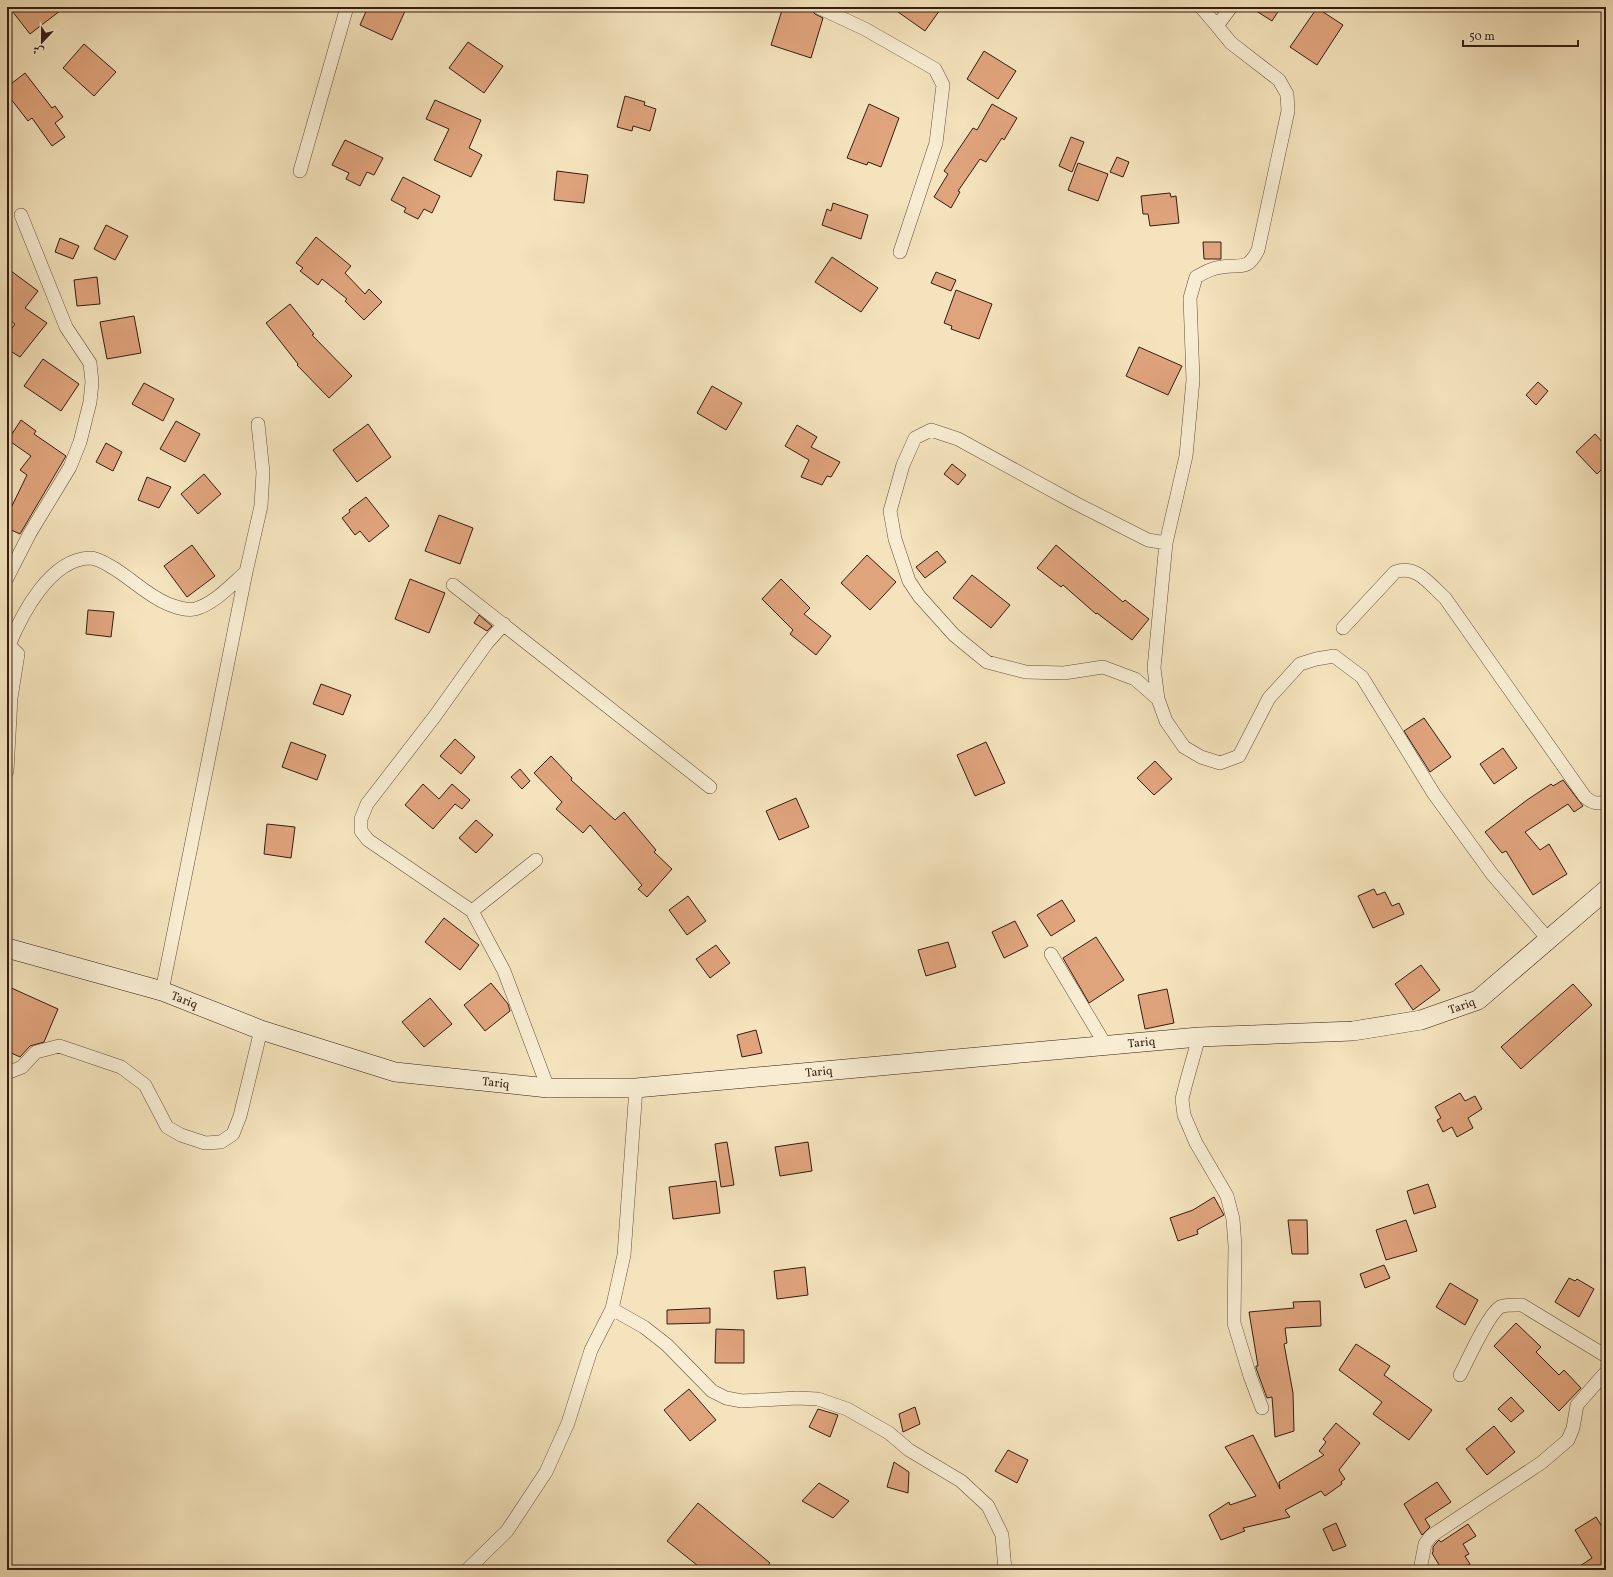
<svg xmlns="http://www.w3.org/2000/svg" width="1613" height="1577" font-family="Vollkorn,Amiri,serif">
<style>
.building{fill:#e0a47d;stroke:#341c13}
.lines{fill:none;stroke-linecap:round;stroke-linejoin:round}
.street-casing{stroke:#644e3d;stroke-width:14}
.secondary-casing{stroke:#341c13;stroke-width:20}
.street{stroke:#f8edd3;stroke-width:13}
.secondary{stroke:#f8edd3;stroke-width:19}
.labels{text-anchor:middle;stroke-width:3;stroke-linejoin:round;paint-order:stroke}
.street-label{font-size:12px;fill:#341c13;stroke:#f8edd3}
</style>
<rect width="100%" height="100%" fill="#f4e3bc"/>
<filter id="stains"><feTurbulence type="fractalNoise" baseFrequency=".005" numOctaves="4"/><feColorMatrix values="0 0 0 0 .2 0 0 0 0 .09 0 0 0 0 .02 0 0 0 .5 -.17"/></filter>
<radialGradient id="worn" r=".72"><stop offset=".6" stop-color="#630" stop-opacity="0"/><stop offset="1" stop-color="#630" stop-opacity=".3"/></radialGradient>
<!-- building -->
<path class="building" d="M9,7H65L30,34Z
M368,7H395L405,11L392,40L360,25Z
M783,7H806L810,8L815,14L823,18L811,58L771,45Z
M891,7H942L925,31Z
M1250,7H1281L1272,21Z
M1317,8L1343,25L1317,65L1290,47Z
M468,42L503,66L484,93L449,68Z
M84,44L116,72L94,96L63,68Z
M984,51L1016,71L998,99L967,79Z
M25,73L52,108L55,106L63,117L55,123L65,137L52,146L32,118L28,121L7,94V87Z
M625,96L645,102L644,105L656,109L650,131L633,126L632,131L617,127Z
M435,100L481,120L469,148L482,155L471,177L434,160L449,129L426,119Z
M869,104L899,118L881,167L868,162L867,165L847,158Z
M992,104L1017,118L1004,140L1002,138L986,162L980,159L958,191L960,192L951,208L934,197L948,174L944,171L973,128L977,130Z
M1071,137L1084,142L1072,172L1059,166Z
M345,140L383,158L374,175L367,172L360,186L346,179L349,173L332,165Z
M1117,157L1129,162L1123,177L1110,172Z
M1078,163L1108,174L1098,201L1068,190Z
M557,171L588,175L584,203L554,200Z
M403,177L440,196L432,213L424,209L418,219L404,212L406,208L391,200Z
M1170,193L1171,197L1176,196L1179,223L1150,226L1148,214H1143L1141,196Z
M833,203L868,215L861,239L822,225L827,209L831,211Z
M106,225L128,236L115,260L94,249Z
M316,237L351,266L345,273L365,294L369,289L382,302L364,320L345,301L347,299L322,279L318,285L300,271L303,268L296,263Z
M60,238L79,246L73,259L55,252Z
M1203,242H1221V259H1204Z
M832,257L878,288L861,312L815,282Z
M7,268L38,291L25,308L47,323L20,357L7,349V335L15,324L7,318Z
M936,272L956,280L951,291L931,283Z
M97,277L100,304L77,306L74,280Z
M956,290L992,304L979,339L951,329L952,326L944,323Z
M290,304L314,334L312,335L352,376L329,398L297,365L298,364L266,323Z
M134,316L141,353L107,359L100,322Z
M1139,347L1182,366L1168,395L1126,376Z
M43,359L79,384L61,411L24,386Z
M1538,382L1548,391L1536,405L1526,395Z
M144,383L174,399L163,421L132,404Z
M712,386L742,403L726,430L697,413Z
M21,420L36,431L34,434L66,456L20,534L7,528V516L27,475L20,470L31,456L8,440Z
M176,421L200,434L185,462L160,449Z
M368,424L391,457L357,482L333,450Z
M797,425L817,437L811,447L840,462L831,477L827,476L822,485L801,477L809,460L785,446Z
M1595,434L1606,446V465L1597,474L1576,452Z
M106,443L122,452L113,471L96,462Z
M952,464L966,475L958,485L944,474Z
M204,474L221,494L198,514L181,494Z
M147,477L171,487L159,508L138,500Z
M366,497L389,526L369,542L360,531L355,535L342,518L350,512L349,510Z
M439,515L473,528L460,564L425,551Z
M192,545L215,576L187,597L164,566Z
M1056,545L1123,602L1125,600L1149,619L1132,640L1097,613L1096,614L1063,585L1061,587L1037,568Z
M937,551L946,562L925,578L916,567Z
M867,555L896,582L870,610L841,583Z
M972,575L1010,605L991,628L953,598Z
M410,579L445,593L429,633L395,619Z
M781,579L810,608L804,614L831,636L816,655L790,634L793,630L762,599Z
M88,610L114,612L111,637L86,634Z
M479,615L492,626L487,631L474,623Z
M321,684L351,695L343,715L313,704Z
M1424,718L1451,757L1430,772L1404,731Z
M455,739L475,757L461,774L440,756Z
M291,742L326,755L317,780L282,767Z
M986,742L1005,783L975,796L957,755Z
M1503,748L1517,768L1494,784L1480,764Z
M551,756L572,778L571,780L615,820L624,812L656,850L654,852L672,869L647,897L638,889L642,885L590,825L583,833L556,809L562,802L534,773Z
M1155,761L1172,779L1154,795L1137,778Z
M520,769L530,781L522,789L511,777Z
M1563,780L1583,806L1574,812L1568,804L1525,832L1540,850L1549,844L1567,874L1533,895L1506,851L1502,853L1485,832L1527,800L1551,784L1553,786Z
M423,784L439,799L452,784L470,800L462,809L455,804L433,829L405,805Z
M796,798L809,827L779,840L766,811Z
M476,820L493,835L476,853L459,838Z
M267,824L295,827L291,858L264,854Z
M1374,889L1377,895L1385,892L1392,906L1399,903L1404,914L1373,928L1358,896Z
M688,896L706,921L687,935L669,910Z
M1062,900L1075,921L1051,936L1037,915Z
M444,918L479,945L460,970L425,942Z
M1015,921L1028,946L1004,958L992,932Z
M1096,937L1124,980L1089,1003L1063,958Z
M948,942L956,967L926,976L918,950Z
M716,945L730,963L710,978L696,959Z
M1421,965L1440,990L1413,1010L1395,984Z
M491,983L508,1004L510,1011L485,1031L464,1005Z
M1573,984L1592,1005L1521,1069L1501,1047Z
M7,986L58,1009L44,1042L30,1046L20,1057L7,1051Z
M1167,989L1174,1023L1145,1029L1138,995Z
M430,998L452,1024L424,1047L402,1022Z
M756,1030L762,1053L742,1057L737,1035Z
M1460,1093L1465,1101L1475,1096L1482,1109L1468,1118L1473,1128L1457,1137L1452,1127L1443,1132L1437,1120L1441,1118L1435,1107Z
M727,1142L734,1185L721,1187L715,1144Z
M808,1142L812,1171L780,1176L775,1147Z
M716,1181L720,1213L673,1219L669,1187Z
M1428,1184L1436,1207L1414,1214L1407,1191Z
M1214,1197L1224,1215L1197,1230L1198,1234L1178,1241L1170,1218L1193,1210Z
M1288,1220H1307L1308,1254H1292Z
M1406,1220L1417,1251L1386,1260L1376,1230Z
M1384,1265L1390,1278L1365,1288L1360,1274Z
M805,1267L808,1295L777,1299L774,1271Z
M1569,1278L1575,1281L1577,1279L1594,1289L1579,1317L1555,1302Z
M1450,1283L1478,1300L1465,1325L1436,1307Z
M1320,1301L1321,1326L1285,1328L1287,1343L1284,1344L1293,1393L1294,1431L1275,1437L1272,1397L1267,1398L1256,1368V1366H1258L1249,1312L1294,1308L1293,1302Z
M710,1308V1323L667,1324V1310Z
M1516,1323L1541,1347L1536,1352L1559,1375L1564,1370L1581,1388L1559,1411L1494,1346Z
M716,1329L744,1330V1363H715Z
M1356,1344L1390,1366L1384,1375L1432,1410L1409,1440L1373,1414L1382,1402L1339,1370Z
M689,1389L716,1420L690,1441L664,1410Z
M1511,1397L1524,1411L1511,1422L1498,1409Z
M915,1407L920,1424L903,1432L899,1414Z
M818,1409L838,1415L830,1437L809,1427Z
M1336,1423L1360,1443L1339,1470L1345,1479L1341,1482L1342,1484L1325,1496L1321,1491L1285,1510L1290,1517L1243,1528L1245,1531L1221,1540L1209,1515L1229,1502L1230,1505L1256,1496L1225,1447L1253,1435L1280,1489L1279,1482L1324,1455L1319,1451L1326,1442L1323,1439Z
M1494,1426L1515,1452L1487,1475L1466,1449Z
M1008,1450L1028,1460L1017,1483L995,1471Z
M894,1462L909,1472L908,1493L887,1487Z
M1437,1482L1451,1502L1425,1519L1430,1527L1422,1535L1404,1504Z
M819,1483L849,1501L833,1518L802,1501Z
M698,1503L770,1563L765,1570H703L667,1541Z
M1596,1517L1606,1533V1570H1574L1592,1558L1575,1530Z
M1336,1523L1346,1546L1333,1551L1323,1529Z
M1468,1524L1476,1536L1463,1544L1469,1554L1465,1556L1470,1564L1459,1570H1442L1432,1553L1433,1552V1547L1437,1542L1439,1540L1441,1542Z"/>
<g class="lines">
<!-- street casing -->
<g class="street-casing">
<path id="street" d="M818,7L865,29L935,69L943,85L936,143L900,252
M1201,7L1217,26L1231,7
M1217,26L1231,43L1279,80L1287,94L1288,111L1258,250C1248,271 1241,264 1222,267C1212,268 1205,272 1196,277L1190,298L1193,380L1186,456L1166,543L1154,668L1158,699L1166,721L1184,747L1201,757L1220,763L1239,756L1269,698L1300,664L1316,659L1334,656L1362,677L1434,794L1492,874L1548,939
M300,171L347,7
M7,578L30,533L70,467L80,442L90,402L92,382L90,363L66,327L21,215
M453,585L710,787
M1343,628L1395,572C1417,564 1430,585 1445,598L1585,797C1592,803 1598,805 1606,801
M9,645C22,614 50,559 90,558C95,558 105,563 110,566C130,577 146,595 168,604C176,607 186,611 195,609C214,604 231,585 246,572
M1158,699L1135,679L1103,667L1064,673L1026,672L987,662L954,635L919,596L909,581L895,539L890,511L903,465L915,438L931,430L958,439L1075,503L1148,540L1166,543
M7,771L11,698L18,654L9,645L7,638
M536,860L472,911L504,971L548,1088
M472,911L368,840L361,831V819L367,804L435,716L487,643L504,624
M1051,954L1105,1044
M162,991L246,572L261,506L263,472L258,424
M1199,1037L1186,1083L1182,1099L1184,1115L1196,1143L1227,1196L1233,1219L1235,1246L1234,1323L1250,1376L1262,1408
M7,1073L22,1067L36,1052L59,1046L121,1067L145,1085L167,1127L181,1135L205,1143L221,1142L233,1134L240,1116L261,1030
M612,1309L644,1327L667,1345L712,1391L726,1398L742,1401L797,1398L818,1399L847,1409L889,1433L909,1450L961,1481L988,1506L1002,1535L1005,1570
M1460,1375C1468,1360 1487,1316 1500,1307C1506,1304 1515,1305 1522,1305L1606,1356
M467,1570L507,1531L546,1472L568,1423L591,1350L612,1309L624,1255L636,1088
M1420,1570L1425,1544L1431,1536L1541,1463L1568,1440L1573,1428L1577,1405L1606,1372"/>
</g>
<!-- secondary casing -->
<g class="secondary-casing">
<g id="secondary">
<path id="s1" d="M7,948L162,991L261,1030L395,1072L548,1088H636L1199,1037L1353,1031L1421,1020L1478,1000L1606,890"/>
</g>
</g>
<!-- street -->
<use href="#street" class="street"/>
<!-- secondary -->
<use href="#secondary" class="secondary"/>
</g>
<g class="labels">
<!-- street labels -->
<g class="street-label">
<text dy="4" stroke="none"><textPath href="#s1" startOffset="185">Tariq</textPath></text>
<text dy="4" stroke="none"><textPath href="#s1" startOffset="1481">Tariq</textPath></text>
<text dy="4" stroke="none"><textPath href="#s1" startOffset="1157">Tariq</textPath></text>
<text dy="4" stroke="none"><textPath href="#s1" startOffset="833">Tariq</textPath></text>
<text dy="4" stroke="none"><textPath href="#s1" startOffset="509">Tariq</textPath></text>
</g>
</g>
<!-- margin -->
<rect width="1613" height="1577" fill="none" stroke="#f4e3bc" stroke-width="24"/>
<rect x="8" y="8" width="1597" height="1561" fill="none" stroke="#341c13" stroke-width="2"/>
<rect x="12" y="12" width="1589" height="1553" fill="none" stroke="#341c13"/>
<!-- north arrow -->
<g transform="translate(42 42) rotate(202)" stroke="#f8edd3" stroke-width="3" paint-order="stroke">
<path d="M0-3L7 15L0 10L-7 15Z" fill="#341c13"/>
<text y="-6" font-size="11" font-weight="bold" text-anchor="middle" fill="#341c13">ش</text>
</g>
<!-- scale -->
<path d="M1463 40v6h115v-6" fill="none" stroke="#341c13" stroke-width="2"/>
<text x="1469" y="40" font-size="12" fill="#341c13" stroke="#f8edd3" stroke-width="3" paint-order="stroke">50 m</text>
<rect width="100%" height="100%" filter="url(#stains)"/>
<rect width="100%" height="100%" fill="url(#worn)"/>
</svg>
